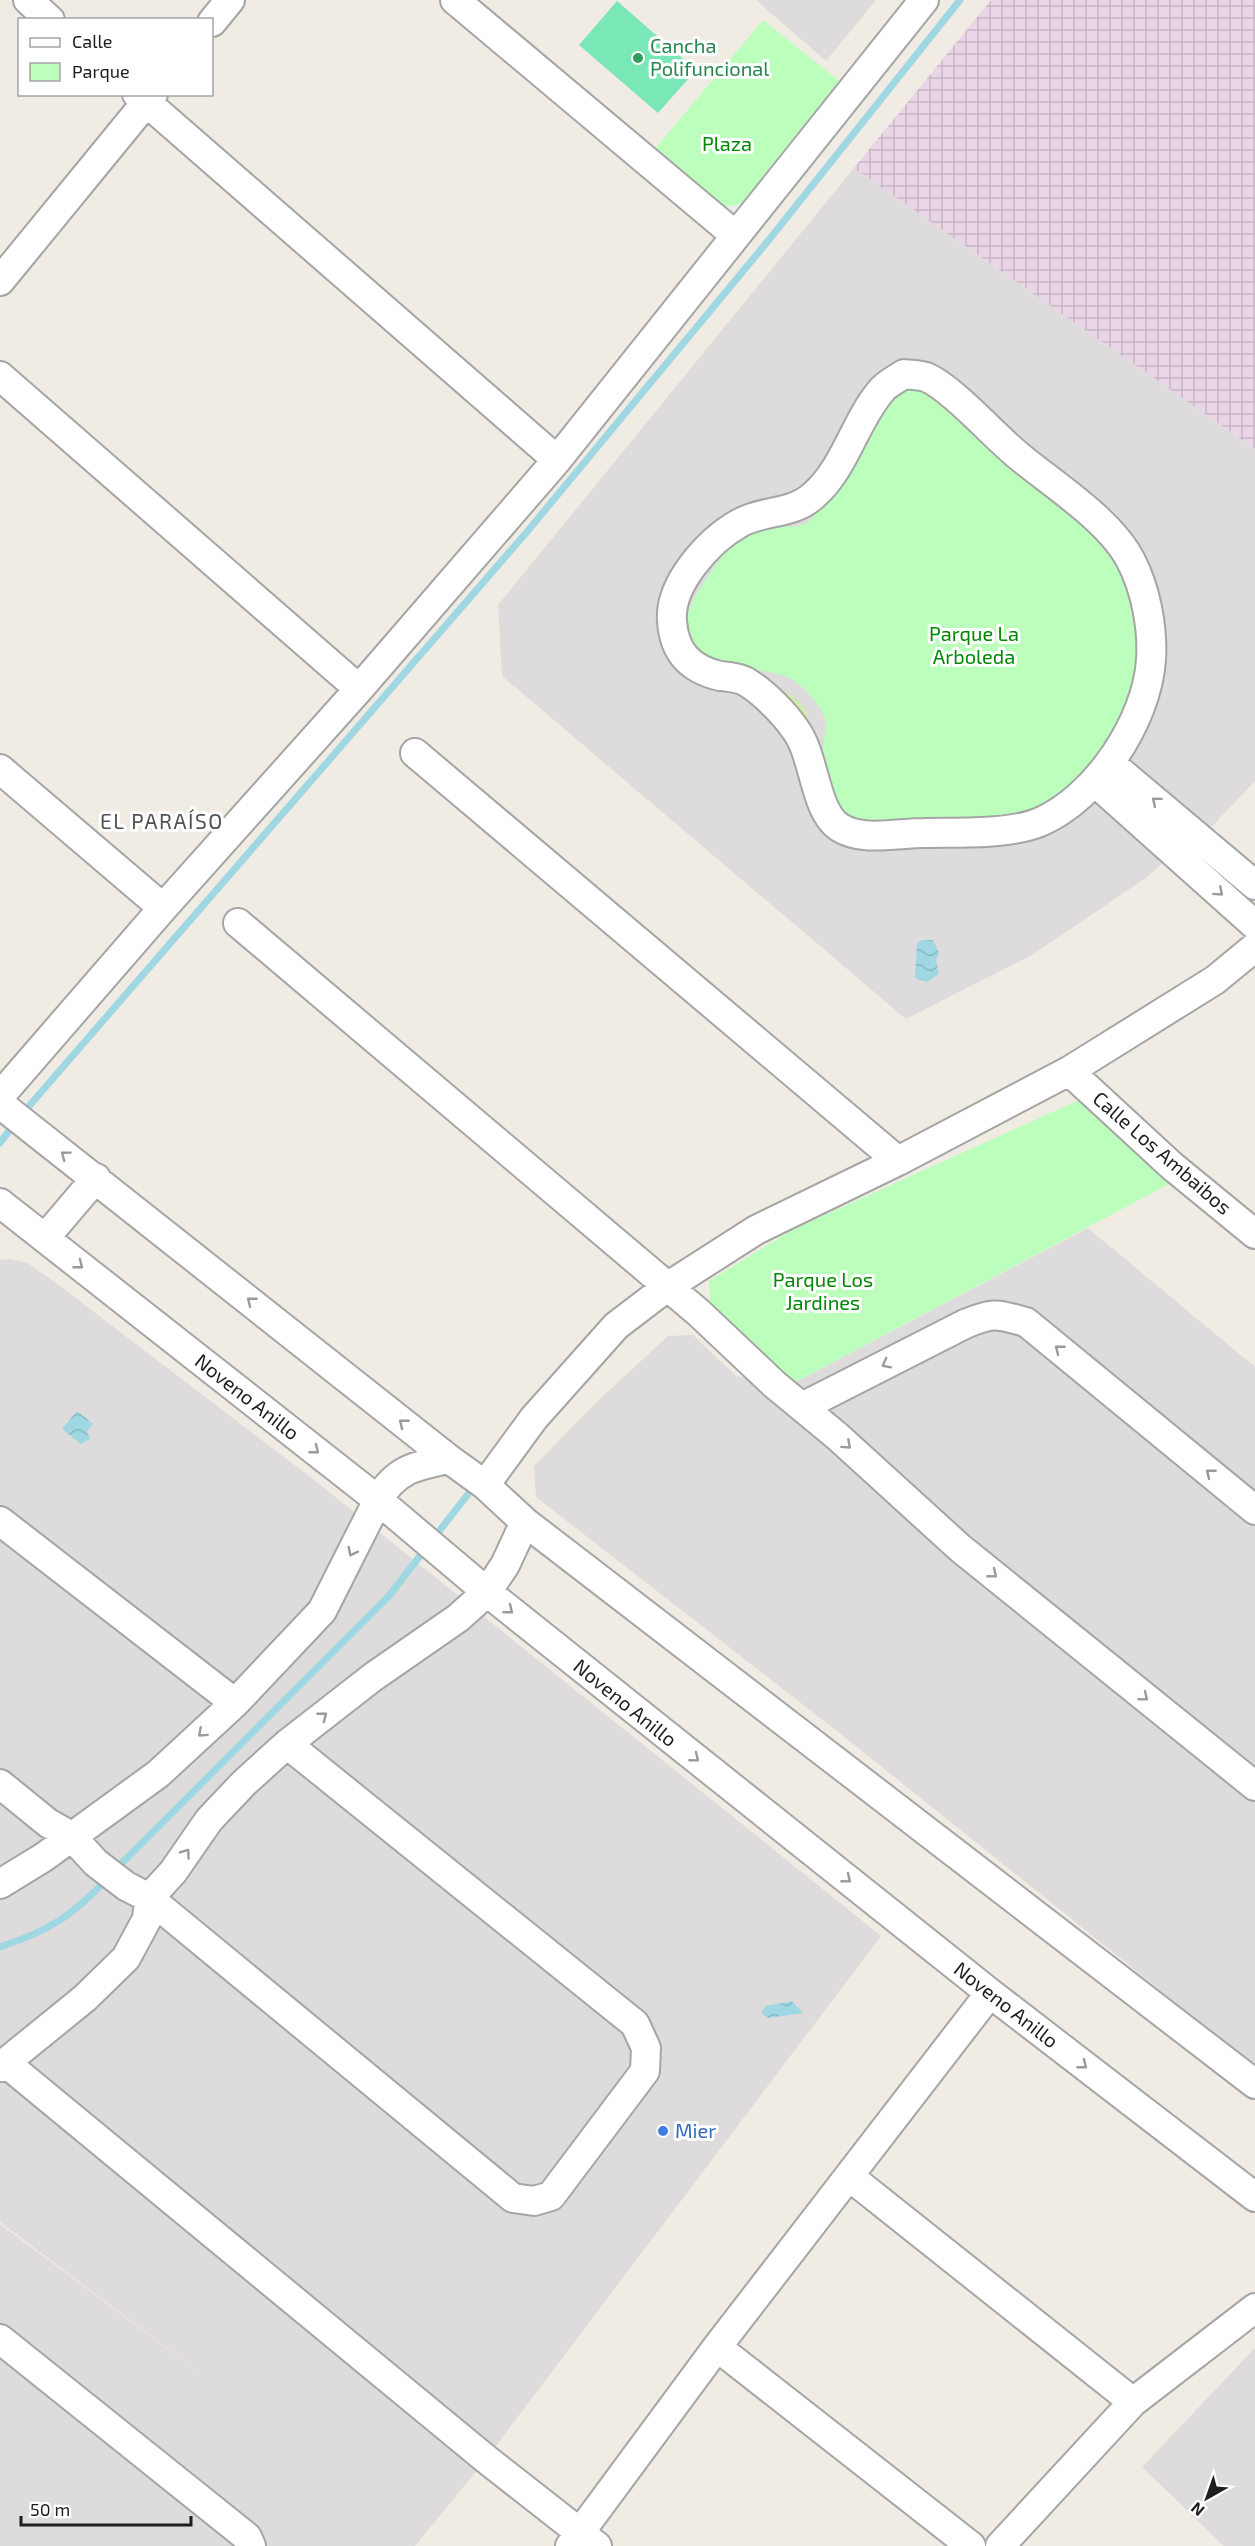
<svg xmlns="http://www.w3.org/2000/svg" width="1255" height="2546" font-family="'Exo 2',sans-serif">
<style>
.residential{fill:#dddbdb}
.industrial{fill:url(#industrial-grid)}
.grass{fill:url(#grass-tufts)}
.park{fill:#bcffbd}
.pitch{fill:#7ae7b6}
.water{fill:url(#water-waves)}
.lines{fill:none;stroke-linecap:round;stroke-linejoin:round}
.stream{stroke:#9fd7e2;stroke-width:7}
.minor-casing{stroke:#a5a5a5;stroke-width:32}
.minor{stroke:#fff;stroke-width:28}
.oneway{stroke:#9a9a9a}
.leisure-dot{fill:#2e9e5b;stroke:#fff;stroke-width:2}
.shop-dot{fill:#3f7fe0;stroke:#fff;stroke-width:2}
.labels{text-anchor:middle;stroke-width:6;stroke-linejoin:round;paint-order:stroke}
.leisure-label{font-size:20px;fill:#27864d;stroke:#fff;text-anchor:start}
.park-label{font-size:20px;fill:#018803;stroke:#fff}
.street-label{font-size:20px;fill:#1e1e1e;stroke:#fff}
.shop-label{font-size:20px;fill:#366cbe;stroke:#fff;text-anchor:start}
.neighbourhood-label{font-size:21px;letter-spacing:1.5px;fill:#515151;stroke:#fff}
</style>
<defs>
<pattern id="industrial-grid" width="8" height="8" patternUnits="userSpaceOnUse" patternTransform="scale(1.5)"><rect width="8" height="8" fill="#ead5e7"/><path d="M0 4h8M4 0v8" fill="none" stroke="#c8b6c6"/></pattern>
<pattern id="grass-tufts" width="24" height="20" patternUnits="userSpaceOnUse" patternTransform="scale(1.5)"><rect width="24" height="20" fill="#cef0a4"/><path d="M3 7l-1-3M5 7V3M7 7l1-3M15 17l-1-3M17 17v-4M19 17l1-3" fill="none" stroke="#b0cd8d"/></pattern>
<pattern id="water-waves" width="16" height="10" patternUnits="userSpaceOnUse" patternTransform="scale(1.5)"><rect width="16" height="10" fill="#9fd7e2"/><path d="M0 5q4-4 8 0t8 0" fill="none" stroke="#88b8c1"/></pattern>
</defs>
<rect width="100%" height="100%" fill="#f0ebe3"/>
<!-- residential -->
<path class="residential" d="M756,0H876L826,61Z
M854,168L1255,449V781L1200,839L1165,861L1147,877L1032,955L906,1019L502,676L498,605Z
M1088,1228L1255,1367V2066L837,1731L536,1497L534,1466L602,1397L668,1336L693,1335L736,1376L774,1384H792Z
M9,1259L28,1263L60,1286L318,1483L881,1936L486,2459L415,2546H0V2224L224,2391L0,2222V1260Z
M1255,2348V2546H1224L1142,2467Z"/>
<!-- industrial -->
<path class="industrial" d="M991,0H1255V449L854,168Z"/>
<!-- grass -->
<path class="grass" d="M772,689C797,693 812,711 811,737Z"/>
<!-- park -->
<path class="park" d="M763,20L843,84L751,196C743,203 737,207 725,206C709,205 668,162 654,150Z
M913,386L933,397L1098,534L1126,570L1143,645L1131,700L1102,752L1049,805L1015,818L866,825L838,813C833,796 822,774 822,756C822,740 831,727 822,711C815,699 803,686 791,679C761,662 692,677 687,629C686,617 690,605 696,595C710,573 724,550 744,534C767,518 786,531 801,525C805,524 809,520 813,518L867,439L890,400L898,393Z
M1081,1099L1175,1181L792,1384L711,1311L709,1281L794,1229Z"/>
<!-- pitch -->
<path class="pitch" d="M617,1L696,70L658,113L579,45Z"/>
<!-- water -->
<path class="water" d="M923,940H933L939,953L936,960L939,974L927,982L915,978L917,943Z
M77,1411L93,1424L87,1431L90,1439L81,1444L62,1429Z
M792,2001L803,2013L768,2018L763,2015L762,2011L766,2006Z"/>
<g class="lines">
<!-- stream -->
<path class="stream" d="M23,1113L526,533L768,241L960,0
M0,1143L14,1124
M433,1539L472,1489
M115,1870L389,1596L426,1548
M0,1947C48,1931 71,1917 106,1880"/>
<!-- minor casing -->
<g class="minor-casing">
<path id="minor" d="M28,0L50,20
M455,0L735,235
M212,22L230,0
M137,94L557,460
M0,281L153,94
M904,374C911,375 919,375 926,377C951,387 996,438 1020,457C1055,486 1111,521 1131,561C1146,590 1153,628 1151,660C1147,721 1096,798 1040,822C1009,835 957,832 924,833C897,833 862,842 839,827C814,810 815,755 795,729C784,713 764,693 748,683C741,678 729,677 720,676C690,669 674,652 672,621C669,584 709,540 740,523C762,510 793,515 814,495C845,468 855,421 881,391C886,384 897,379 904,374Z
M0,376L359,689
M415,753L898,1161
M1110,763L1255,885
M0,769L163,908
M1095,782L1255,925
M238,923L699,1313L774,1384L837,1436L960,1548L1255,1786
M1069,1071L1172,1166L1255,1234
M0,1096L163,908L359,689L557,460L924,0
M0,1104L449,1459
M0,1203L378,1500L487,1592L990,1993L1255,2197
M45,1238L96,1178
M802,1407L965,1324C994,1312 996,1314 1026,1322L1255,1510
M485,1485L534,1418L616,1326L667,1287L756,1230L898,1161L1069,1071L1215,980L1255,947
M0,1521L235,1703
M525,1522L1255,2084
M0,1784L48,1823L71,1836L96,1863L126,1886L149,1898L513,2198L534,2201L551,2196L645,2071L646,2048L635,2024L287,1744
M0,1884L44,1857L158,1774L235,1703L322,1611L378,1500C396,1469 415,1466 449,1459L485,1485L525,1522L505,1565L487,1592L458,1618L373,1677L287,1744L244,1783L209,1820L173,1872L149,1898L147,1919L126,1958L85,1998L0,2067
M7,2064L486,2459L597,2546
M850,2177L1133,2402
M0,2339L247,2537L251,2546
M717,2347L971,2546
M570,2546L717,2347L990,1993
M1000,2546L1133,2402L1255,2308"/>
</g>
<!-- minor -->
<use href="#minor" class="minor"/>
</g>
<!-- one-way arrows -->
<defs><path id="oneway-chevron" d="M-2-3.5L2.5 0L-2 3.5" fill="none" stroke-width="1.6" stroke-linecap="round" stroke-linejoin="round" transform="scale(1.5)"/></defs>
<g class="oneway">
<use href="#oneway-chevron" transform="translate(1156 801) rotate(-140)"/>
<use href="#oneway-chevron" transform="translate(1219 892) rotate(42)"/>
<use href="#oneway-chevron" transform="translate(65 1155) rotate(-143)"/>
<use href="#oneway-chevron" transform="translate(79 1265) rotate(38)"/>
<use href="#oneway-chevron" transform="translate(251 1301) rotate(-141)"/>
<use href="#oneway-chevron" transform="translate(1059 1349) rotate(-141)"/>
<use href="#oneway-chevron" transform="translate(886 1364) rotate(153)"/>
<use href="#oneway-chevron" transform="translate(403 1423) rotate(-141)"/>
<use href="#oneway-chevron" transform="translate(847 1445) rotate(42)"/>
<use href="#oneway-chevron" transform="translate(315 1450) rotate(38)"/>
<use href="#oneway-chevron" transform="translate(1210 1473) rotate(-141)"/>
<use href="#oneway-chevron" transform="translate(352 1552) rotate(117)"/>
<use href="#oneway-chevron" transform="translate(993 1574) rotate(39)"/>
<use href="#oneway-chevron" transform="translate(509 1610) rotate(39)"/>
<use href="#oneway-chevron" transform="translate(1144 1697) rotate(39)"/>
<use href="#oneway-chevron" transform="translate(323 1716) rotate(-38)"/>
<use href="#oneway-chevron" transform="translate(202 1733) rotate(138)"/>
<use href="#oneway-chevron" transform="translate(695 1758) rotate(39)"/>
<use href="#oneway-chevron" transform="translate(186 1853) rotate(-55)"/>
<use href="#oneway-chevron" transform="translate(847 1879) rotate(39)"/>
<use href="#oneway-chevron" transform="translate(1083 2065) rotate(38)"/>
</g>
<!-- markers -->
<circle class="leisure-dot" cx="638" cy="58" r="6"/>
<circle class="shop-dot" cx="663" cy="2131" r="6"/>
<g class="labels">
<!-- leisure labels -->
<g class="leisure-label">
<text x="650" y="53">Cancha<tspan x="650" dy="23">Polifuncional</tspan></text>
</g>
<!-- park labels -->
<g class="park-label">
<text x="727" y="151">Plaza</text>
<text x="974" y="641">Parque La<tspan x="974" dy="23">Arboleda</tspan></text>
<text x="823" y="1287">Parque Los<tspan x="823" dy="23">Jardines</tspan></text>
</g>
<!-- street labels -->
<g class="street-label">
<text transform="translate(1162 1153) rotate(41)" y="7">Calle Los Ambaibos</text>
<text transform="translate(247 1397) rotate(38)" y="7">Noveno Anillo</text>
<text transform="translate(625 1703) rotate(39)" y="7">Noveno Anillo</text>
<text transform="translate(1006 2005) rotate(38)" y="7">Noveno Anillo</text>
</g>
<!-- shop labels -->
<g class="shop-label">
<text x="675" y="2138">Mier</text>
</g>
<!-- neighbourhood labels -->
<g class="neighbourhood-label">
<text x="162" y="829">EL PARAÍSO</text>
</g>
</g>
<!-- legend -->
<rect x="18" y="18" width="195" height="78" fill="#ffffff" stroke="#a5a5a5" stroke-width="1.5"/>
<rect x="30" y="38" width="30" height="9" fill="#ffffff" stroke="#a5a5a5" stroke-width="1.5"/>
<text x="72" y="48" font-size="18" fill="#1e1e1e">Calle</text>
<rect x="30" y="63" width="30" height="18" fill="#bcffbd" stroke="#a5a5a5" stroke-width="1.5"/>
<text x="72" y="78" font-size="18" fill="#1e1e1e">Parque</text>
<!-- north arrow -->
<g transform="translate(1207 2498) rotate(220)" stroke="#ffffff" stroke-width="4.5" paint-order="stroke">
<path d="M0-4.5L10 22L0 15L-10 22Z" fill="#1e1e1e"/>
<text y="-9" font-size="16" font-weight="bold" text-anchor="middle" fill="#1e1e1e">N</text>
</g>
<!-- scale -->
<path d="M21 2516v9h170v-9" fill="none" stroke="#1e1e1e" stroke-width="3"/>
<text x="30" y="2516" font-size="18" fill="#1e1e1e" stroke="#ffffff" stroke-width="4.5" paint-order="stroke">50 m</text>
</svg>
